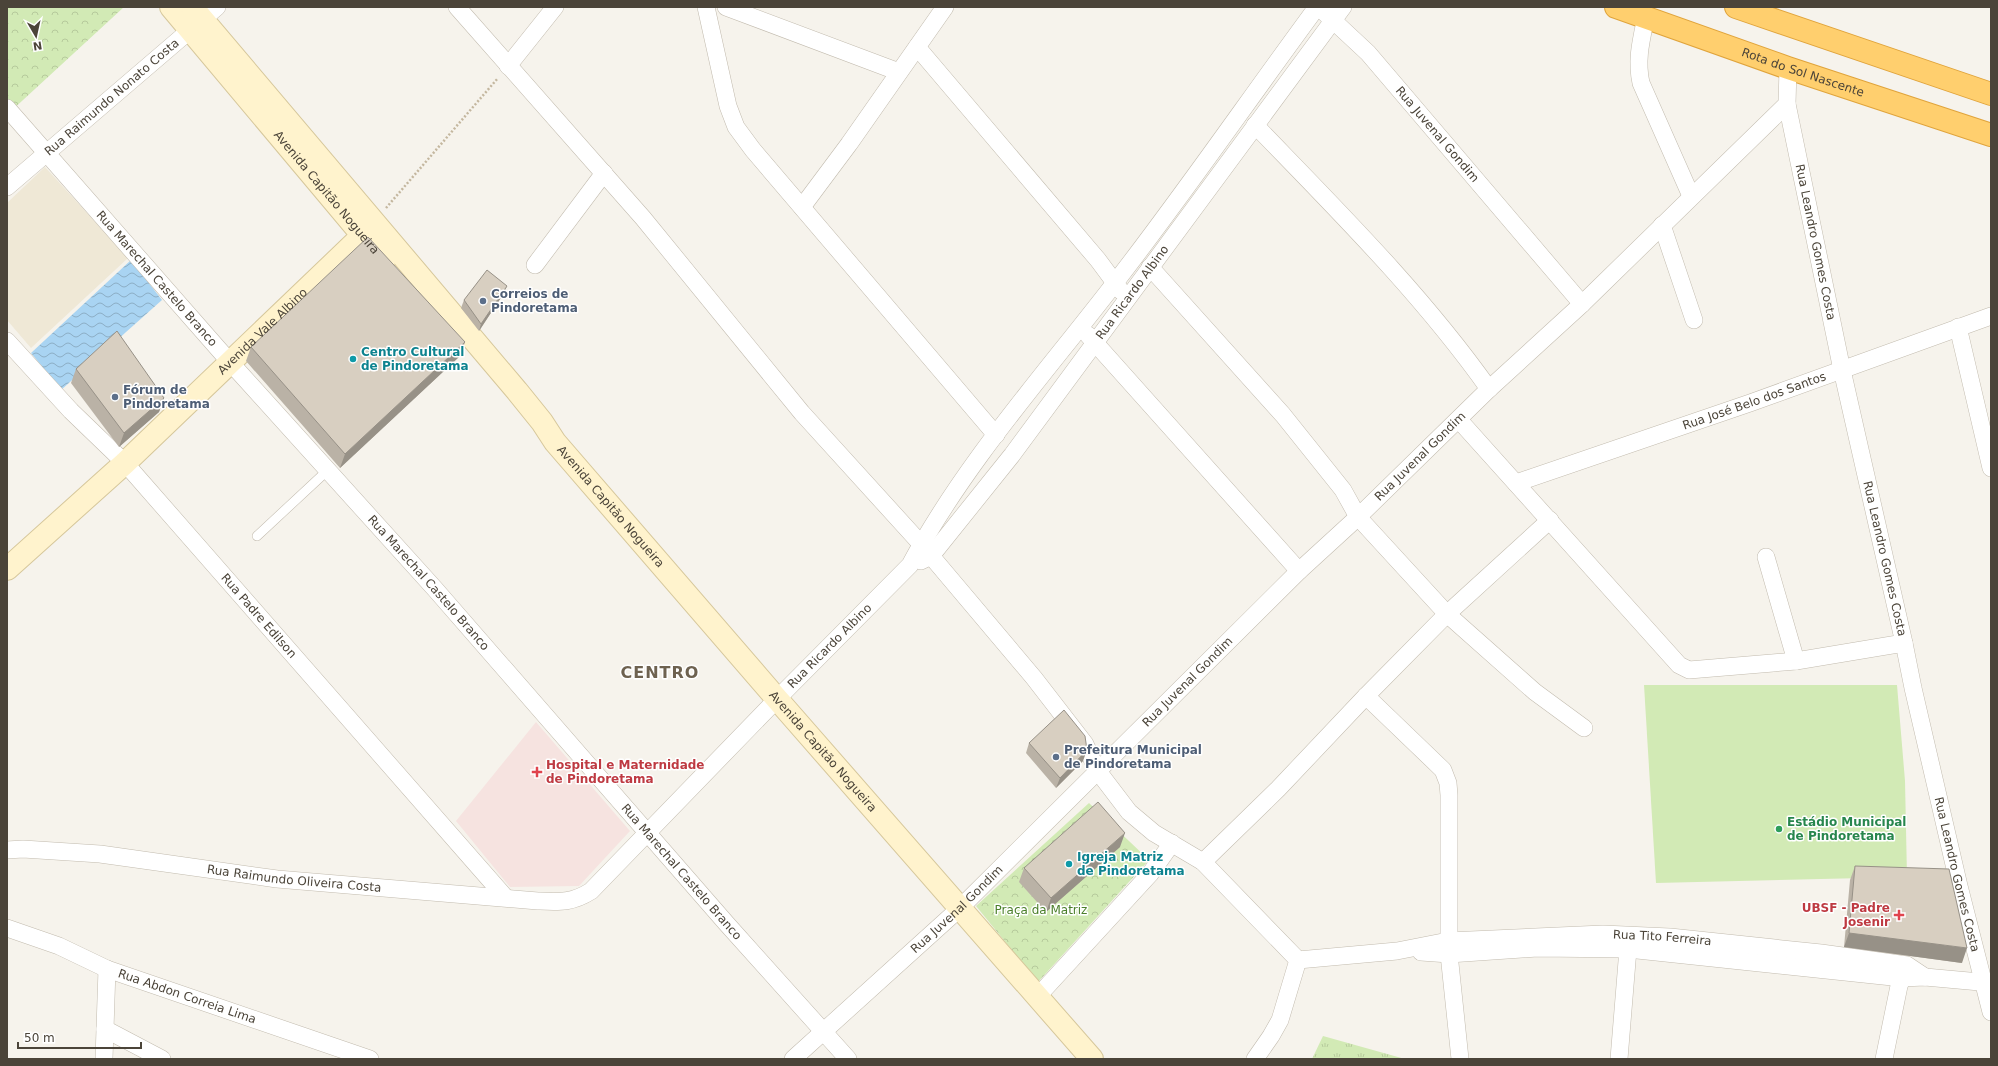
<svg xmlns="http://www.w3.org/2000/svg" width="1998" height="1066" font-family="'DejaVu Sans',sans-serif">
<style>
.education{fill:#efe8d6}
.medical{fill:#f6e3e0}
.grass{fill:url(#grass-tufts)}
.park{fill:url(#park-crowns)}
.pitch{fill:#d2eab5}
.water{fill:url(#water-waves)}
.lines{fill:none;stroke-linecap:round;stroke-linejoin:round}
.lane-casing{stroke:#c2bbae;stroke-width:10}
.street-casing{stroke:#c2bbae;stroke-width:18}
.secondary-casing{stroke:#d6c79b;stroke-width:24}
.highway-casing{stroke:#e0a43c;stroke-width:24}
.path{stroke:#c4b79f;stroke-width:2.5;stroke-dasharray:2 2;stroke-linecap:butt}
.lane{stroke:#fff;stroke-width:9}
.street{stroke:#fff;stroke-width:17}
.secondary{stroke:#fff3cd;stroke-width:22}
.highway{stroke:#ffcf6e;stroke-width:22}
.wall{fill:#bab2a6}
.shaded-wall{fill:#979187}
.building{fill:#d8cfc1;stroke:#979187}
.service-dot{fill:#5c6f8a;stroke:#fff;stroke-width:1.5}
.culture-dot{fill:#0f9aa8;stroke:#fff;stroke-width:1.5}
.health-dot{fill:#e0444e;stroke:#fff;stroke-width:1.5}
.leisure-dot{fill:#2e9e5b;stroke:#fff;stroke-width:1.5}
.labels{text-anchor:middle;stroke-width:3;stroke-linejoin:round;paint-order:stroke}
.street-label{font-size:12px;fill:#4b4439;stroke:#fff}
.service-label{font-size:12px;font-weight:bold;fill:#4e5e75;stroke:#fff;text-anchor:start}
.culture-label{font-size:12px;font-weight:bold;fill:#0d838f;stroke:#fff;text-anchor:start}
.health-label{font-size:12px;font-weight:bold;fill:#be3a42;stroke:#fff;text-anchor:start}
.leisure-label{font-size:12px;font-weight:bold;fill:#27864d;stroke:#fff;text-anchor:start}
.park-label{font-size:12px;fill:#4a7f2a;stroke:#fff}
.district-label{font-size:16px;font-weight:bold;letter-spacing:1px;fill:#6e6250;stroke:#fff}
</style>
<defs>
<pattern id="grass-tufts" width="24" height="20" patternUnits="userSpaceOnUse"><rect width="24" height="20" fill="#d2eab5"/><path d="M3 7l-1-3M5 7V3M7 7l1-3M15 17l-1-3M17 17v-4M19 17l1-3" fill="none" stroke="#b6ca9c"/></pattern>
<pattern id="park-crowns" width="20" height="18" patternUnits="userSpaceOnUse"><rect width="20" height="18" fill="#d2eab5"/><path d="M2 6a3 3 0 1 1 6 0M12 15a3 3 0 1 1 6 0" fill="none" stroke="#b6ca9c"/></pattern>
<pattern id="water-waves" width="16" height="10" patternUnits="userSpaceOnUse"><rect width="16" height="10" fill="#a9d4f2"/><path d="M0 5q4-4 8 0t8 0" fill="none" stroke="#8caec5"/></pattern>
</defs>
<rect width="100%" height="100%" fill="#f6f3ec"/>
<!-- education -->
<path class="education" d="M45,167L128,258L31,348L7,320V203Z"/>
<!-- medical -->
<path class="medical" d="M536,722L630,831L579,886L510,887L456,821Z"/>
<!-- grass -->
<path class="grass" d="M1323,1036L1405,1059H1312Z"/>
<!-- park -->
<path class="park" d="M7,7H124L10,112L7,108Z
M1089,803L1149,860L1038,982L976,906Z"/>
<!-- pitch -->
<path class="pitch" d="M1644,685H1897L1905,781L1907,877L1656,883Z"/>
<!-- water -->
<path class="water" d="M131,260L162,300L61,390L31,353Z"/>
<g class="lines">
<!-- lane casing -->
<g class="lane-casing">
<path id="lane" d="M257,536L328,470"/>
</g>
<!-- street casing -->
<g class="street-casing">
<g id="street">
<path d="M457,7L643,218L802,413L921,544L1034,678L1085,744L1097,770L1129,812L1154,833L1203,862L1298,960L1280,1020L1271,1036L1255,1059"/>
<path d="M706,7L728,106L736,127L753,150L996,435"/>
<path d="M726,7L899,72"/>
<path id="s1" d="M1324,12L1368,53L1582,304"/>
<path d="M1646,17C1641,41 1636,60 1641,83L1691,196"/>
<path d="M917,47L1098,260L1121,291"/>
<path d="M508,66L555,7"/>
<path id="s2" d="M1787,104L1842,370L1904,643L1913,688L1959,886L1991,1012"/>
<path id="s3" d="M7,108L229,361L435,589L726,923L848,1059"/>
<path d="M1255,125C1336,209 1421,293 1489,389"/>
<path id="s4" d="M7,187L217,7"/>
<path d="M802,207L849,144L945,7"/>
<path d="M1662,225L1694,320"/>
<path d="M535,265L604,173"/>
<path d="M1150,267L1283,415L1343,490L1358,517L1447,614L1535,692L1584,728"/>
<path d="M1958,327L1991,468"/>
<path d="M1088,335L1299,571"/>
<path id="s5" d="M7,341L71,411L125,463L505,897"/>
<path d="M1459,420L1679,665L1689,670L1796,661L1904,643"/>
<path id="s6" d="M1516,483L1750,403L1991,316"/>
<path d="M1766,557L1796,661"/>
<path id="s7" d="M921,561L931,556L1012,455L1343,7"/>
<path d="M1366,696L1443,770L1448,783L1449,795V954L1460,1059"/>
<path id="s8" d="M7,850L23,849L100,854L277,879L538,901C560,902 572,903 591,891L777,699L910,565C964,464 1044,375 1114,284C1184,194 1249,99 1317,7"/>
<path d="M1203,862L1278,789L1366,696L1447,614L1550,520"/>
<path id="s9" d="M7,928L59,946L107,969L370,1059"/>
<path d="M1421,952L1449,954L1537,948L1628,949L1902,978L1925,977L1991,983"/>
<path id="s10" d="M1298,960L1397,951L1448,941L1603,934L1670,937L1821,953L1907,965L1925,977"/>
<path d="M1038,996L1150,874L1172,843"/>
<path d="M105,1029L162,1059"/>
<path d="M104,1059L107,969"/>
<path id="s11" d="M793,1059L960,908L1299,571L1358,517L1489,389L1582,304L1787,104L1788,68"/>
<path d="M1619,1059L1628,949"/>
<path d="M1884,1059L1899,986L1906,968"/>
</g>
</g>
<!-- secondary casing -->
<g class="secondary-casing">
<g id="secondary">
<path id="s12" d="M171,7L384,261"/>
<path id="s13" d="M192,7L517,391L542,422L555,442L777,699L1092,1059"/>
<path id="s14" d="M7,569L125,463L362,236L371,225"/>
</g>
</g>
<!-- highway casing -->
<g class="highway-casing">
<g id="highway">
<path id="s15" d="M1616,7L1788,68L1991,135"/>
<path d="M1736,7L1991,94"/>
</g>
</g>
<!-- path -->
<path class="path" d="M386,208L498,78"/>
<!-- lane -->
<use href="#lane" class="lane"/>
<!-- street -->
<use href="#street" class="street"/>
<!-- secondary -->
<use href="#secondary" class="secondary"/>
<!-- highway -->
<use href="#highway" class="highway"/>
</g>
<!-- wall -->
<path class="wall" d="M504,293L479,331L461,308L464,300Z
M251,347L460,356L340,468L246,361Z
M76,369L164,398L159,412L119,447L71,383Z
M1029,743L1083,761L1056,788L1026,753Z
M1120,847L1046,912L1019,882L1024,868Z
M1855,866L1962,963L1844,947L1850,880Z"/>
<!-- shaded-wall -->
<path class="shaded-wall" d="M507,286L504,293L479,331L481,324Z
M465,342L460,356L340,468L345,454Z
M164,398L159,412L119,447L124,433Z
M1087,750L1083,761L1056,788L1060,778Z
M1125,833L1120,847L1046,912L1051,898Z
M1849,933L1967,948L1962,963L1844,947Z"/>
<!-- building -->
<path class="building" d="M368,237L465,342L345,454L251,347Z
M487,270L507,286L481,324L464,300Z
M117,331L164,398L124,433L76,369Z
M1064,710L1085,736L1087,750L1060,778L1029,743Z
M1098,802L1125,833L1051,898L1024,868Z
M1855,866L1949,869L1967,948L1849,933Z"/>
<!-- markers -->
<g class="service-dot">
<circle cx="483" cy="301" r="4"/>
<circle cx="115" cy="397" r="4"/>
<circle cx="1056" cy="757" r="4"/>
</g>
<g class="culture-dot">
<circle cx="353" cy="359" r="4"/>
<circle cx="1069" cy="864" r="4"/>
</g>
<g class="health-dot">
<path d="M535 766h4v4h4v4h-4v4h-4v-4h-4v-4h4z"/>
<path d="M1897 909h4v4h4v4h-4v4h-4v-4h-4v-4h4z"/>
</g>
<circle class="leisure-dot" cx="1779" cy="829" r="4"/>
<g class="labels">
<!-- street labels -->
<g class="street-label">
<text dy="4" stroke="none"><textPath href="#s15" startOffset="198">Rota do Sol Nascente</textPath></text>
<text dy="4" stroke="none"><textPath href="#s4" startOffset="138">Rua Raimundo Nonato Costa</textPath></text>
<text dy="4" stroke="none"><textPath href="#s1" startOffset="167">Rua Juvenal Gondim</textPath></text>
<text dy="4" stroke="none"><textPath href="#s12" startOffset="242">Avenida Capitão Nogueira</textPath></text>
<text dy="4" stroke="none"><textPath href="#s2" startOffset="141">Rua Leandro Gomes Costa</textPath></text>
<text dy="4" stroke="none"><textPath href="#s3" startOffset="227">Rua Marechal Castelo Branco</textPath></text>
<text dy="4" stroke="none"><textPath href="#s7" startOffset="343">Rua Ricardo Albino</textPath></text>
<text dy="4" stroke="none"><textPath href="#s14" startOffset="349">Avenida Vale Albino</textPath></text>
<text dy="4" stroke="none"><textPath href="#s6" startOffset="252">Rua José Belo dos Santos</textPath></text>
<text dy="4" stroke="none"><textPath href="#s11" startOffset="870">Rua Juvenal Gondim</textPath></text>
<text dy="4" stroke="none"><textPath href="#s13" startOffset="652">Avenida Capitão Nogueira</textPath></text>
<text dy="4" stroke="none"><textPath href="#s2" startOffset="465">Rua Leandro Gomes Costa</textPath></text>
<text dy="4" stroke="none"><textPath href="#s3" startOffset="635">Rua Marechal Castelo Branco</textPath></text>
<text dy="4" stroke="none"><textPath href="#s5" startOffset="373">Rua Padre Edilson</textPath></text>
<text dy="4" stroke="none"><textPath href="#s8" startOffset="931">Rua Ricardo Albino</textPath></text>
<text dy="4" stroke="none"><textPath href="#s11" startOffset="546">Rua Juvenal Gondim</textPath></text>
<text dy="4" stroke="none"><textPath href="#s13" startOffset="976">Avenida Capitão Nogueira</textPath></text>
<text dy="4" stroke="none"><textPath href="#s3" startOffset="1019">Rua Marechal Castelo Branco</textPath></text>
<text dy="4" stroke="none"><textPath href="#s2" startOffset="789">Rua Leandro Gomes Costa</textPath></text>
<text dy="4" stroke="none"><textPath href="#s8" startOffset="289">Rua Raimundo Oliveira Costa</textPath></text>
<text dy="4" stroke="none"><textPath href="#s11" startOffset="222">Rua Juvenal Gondim</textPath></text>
<text dy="4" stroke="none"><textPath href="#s10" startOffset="366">Rua Tito Ferreira</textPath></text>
<text dy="4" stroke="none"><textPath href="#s9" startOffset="193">Rua Abdon Correia Lima</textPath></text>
</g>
<!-- service labels -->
<g class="service-label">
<text x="491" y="298">Correios de<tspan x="491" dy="14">Pindoretama</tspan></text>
<text x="123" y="394">Fórum de<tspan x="123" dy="14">Pindoretama</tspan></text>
<text x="1064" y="754">Prefeitura Municipal<tspan x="1064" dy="14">de Pindoretama</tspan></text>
</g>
<!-- culture labels -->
<g class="culture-label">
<text x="361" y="356">Centro Cultural<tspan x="361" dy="14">de Pindoretama</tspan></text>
<text x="1077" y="861">Igreja Matriz<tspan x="1077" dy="14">de Pindoretama</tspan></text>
</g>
<!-- health labels -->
<g class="health-label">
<text x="546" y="769">Hospital e Maternidade<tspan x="546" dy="14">de Pindoretama</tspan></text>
<text x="1890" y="912" text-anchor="end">UBSF - Padre<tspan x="1890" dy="14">Josenir</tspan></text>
</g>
<!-- leisure labels -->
<g class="leisure-label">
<text x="1787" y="826">Estádio Municipal<tspan x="1787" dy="14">de Pindoretama</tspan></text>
</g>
<!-- park labels -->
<g class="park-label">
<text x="1041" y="914">Praça da Matriz</text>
</g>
<!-- district labels -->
<g class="district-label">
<text x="660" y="678">CENTRO</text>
</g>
</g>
<!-- border -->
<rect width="1998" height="1066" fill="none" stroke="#4b4439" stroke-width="16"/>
<!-- north arrow -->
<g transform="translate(36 36) rotate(171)" stroke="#ffffff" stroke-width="3" paint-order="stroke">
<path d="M0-3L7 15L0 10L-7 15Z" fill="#4b4439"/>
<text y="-6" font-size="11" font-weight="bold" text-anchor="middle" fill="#4b4439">N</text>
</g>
<!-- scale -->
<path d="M18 1042v6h123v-6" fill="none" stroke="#4b4439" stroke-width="2"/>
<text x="24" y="1042" font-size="12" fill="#4b4439" stroke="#ffffff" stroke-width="3" paint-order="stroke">50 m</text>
</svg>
